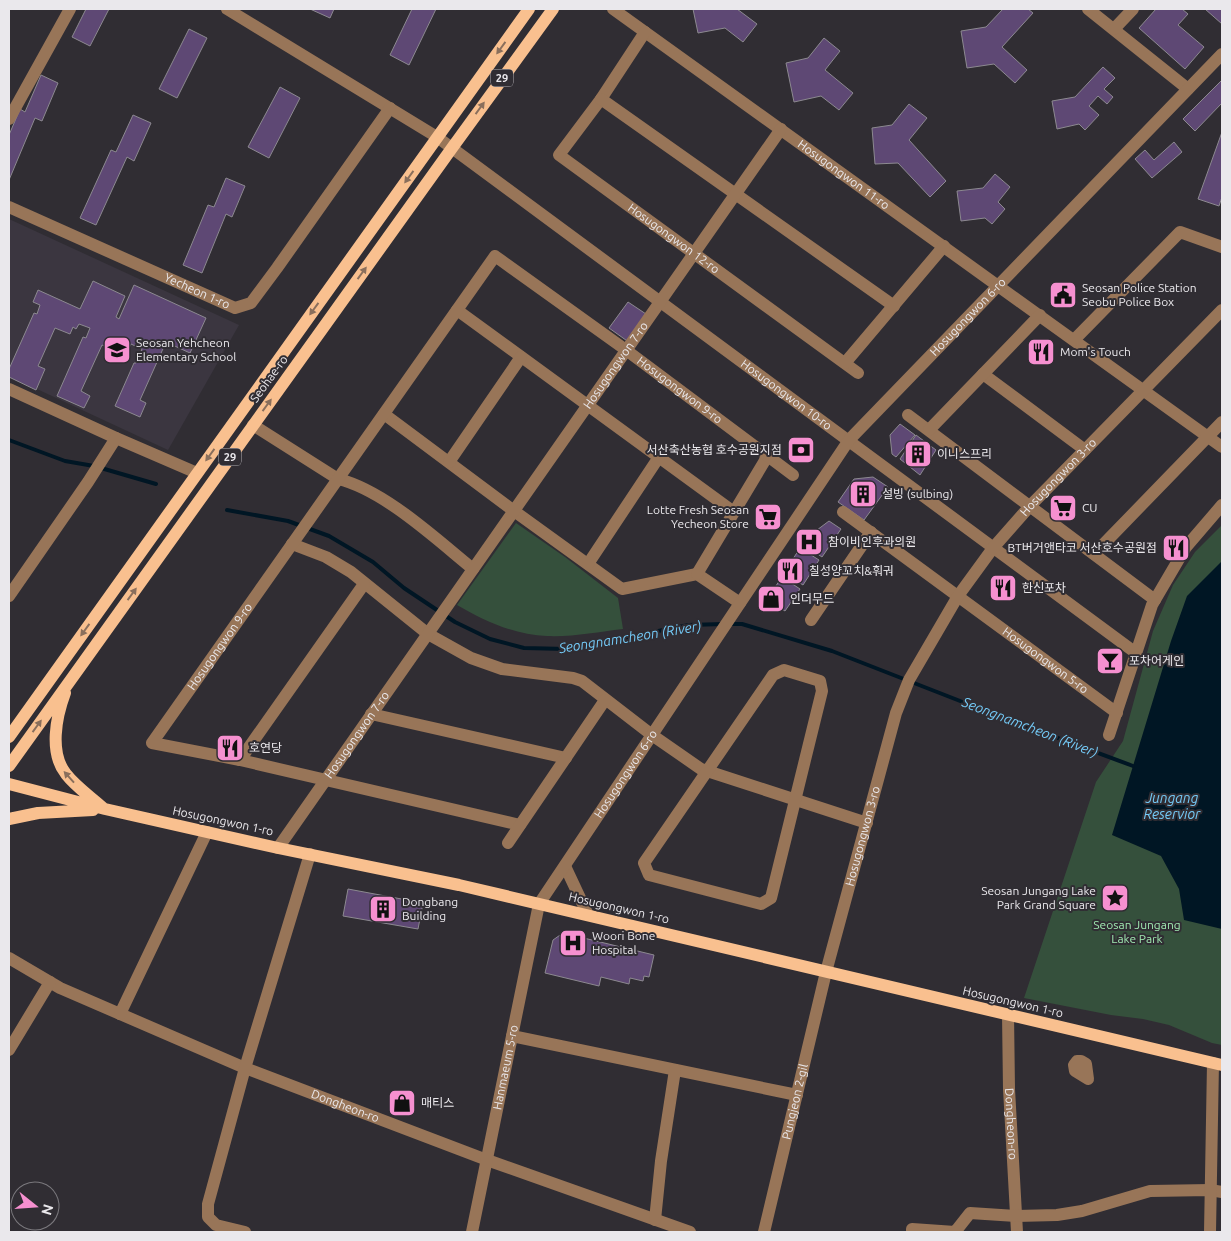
<svg xmlns="http://www.w3.org/2000/svg" width="1231" height="1241" font-family="Ubuntu,'Noto Sans KR',sans-serif">
<style>
.built{fill:#3b3640}
.green{fill:#35503c}
.water{fill:#001624}
.lines{fill:none;stroke-linecap:round;stroke-linejoin:round}
.stream{stroke:#001624;stroke-width:4}
.building{fill:#5e4874;stroke:#8c8990}
.minor{stroke:#987558;stroke-width:12}
.major{stroke:#f9c08f;stroke-width:12}
.oneway{fill:#8a6f5c}
.labels{text-anchor:middle;stroke-width:4;stroke-linejoin:round;paint-order:stroke}
.shield{fill:#302d33;stroke:#b2b0b4;stroke-width:1}
.shield-label{font-size:11px;font-weight:bold;fill:#eae8ec}
.street-label{font-size:12px;fill:#eae8ec;stroke:#302d33}
.poi-label{font-size:12px;fill:#eae8ec;stroke:#302d33;text-anchor:start}
.park-label{font-size:12px;fill:#9fe7b0;stroke:#302d33}
.water-label{font-size:14px;font-style:italic;fill:#74caf7;stroke:#302d33}
</style>
<rect width="100%" height="100%" fill="#302d33"/>
<!-- built -->
<path class="built" d="M9,219L239,325L168,450L9,376Z"/>
<!-- green -->
<path class="green" d="M516,523L565,557L618,598L623,629C598,632 573,637 547,636C515,635 484,621 457,605Z
M1222,525V1045L1212,1043L1169,1025L1143,1019L1111,1015L1024,998L1096,782L1123,741L1153,631L1173,585L1195,552Z"/>
<!-- water -->
<path class="water" d="M1222,561V929L1184,920L1179,889L1161,856L1112,835L1171,641L1187,596Z"/>
<g class="lines">
<!-- stream -->
<path class="stream" d="M9,440L65,461L94,466
M101,468L156,484
M227,510L288,521L329,536L373,562L404,588L455,622L490,639L524,648L566,649L689,625L723,624
M730,624H742L832,651L996,715L1133,766"/>
</g>
<!-- building -->
<path class="building" d="M86,9H109L90,46L72,37Z
M310,9H334L330,18Z
M412,9H436L409,65L390,55Z
M693,9H737L757,24L743,42L725,28L698,33Z
M1003,9H1028L1033,13L1002,47L1027,70L1015,83L994,64L967,68L961,31L986,27Z
M1156,9H1182L1188,14L1178,25L1204,47L1185,69L1139,28Z
M1205,9H1222V24Z
M189,29L207,38L177,98L159,89Z
M824,38L840,51L825,70L853,93L839,110L821,96L794,102L786,63L808,58Z
M1103,67L1115,78L1104,89L1113,97L1107,104L1098,96L1089,106L1099,115L1085,130L1079,124L1057,129L1052,101L1075,97Z
M41,75L58,83L42,121L35,118L9,180V135L20,109L25,112Z
M1222,80V103L1195,131L1183,119Z
M280,87L300,98L269,158L248,147Z
M909,104L927,118L909,140L946,181L930,197L898,163L875,164L872,128L892,125Z
M133,115L151,123L134,161L127,157L96,225L80,218L111,150L116,152Z
M1222,132V197L1219,206L1198,199Z
M1174,142L1182,152L1152,178L1135,159L1145,150L1154,160Z
M995,174L1010,187L998,202L1005,209L992,224L985,218L961,221L957,191L983,188Z
M226,178L245,186L232,217L226,214L202,273L183,265L208,205L214,207Z
M93,281L125,296L116,317L119,319L134,285L206,318L190,353L166,342L140,400L146,403L140,417L115,406L134,363H136L142,349L131,344L129,348L126,346L123,354L102,345L81,391L90,396L84,408L57,396L83,337L86,338L90,328L79,324L76,329L73,327L70,334L55,328L38,366L45,369L36,390L9,377V369L34,313L37,314L40,305L33,302L38,290L80,309Z
M628,302L649,316L630,343L609,328Z
M900,424L915,435L896,457L892,454L890,435Z
M916,435L936,450L920,475L900,459Z
M873,477L888,487L864,520L838,502L854,479Z
M829,521L841,529L822,557L803,544L809,536Z
M800,548L819,560L803,585L784,573Z
M782,577L800,589L785,611L767,599Z
M348,889L423,903L418,929L343,916Z
M563,933L654,955L649,977L644,976L643,981L630,978L629,984L601,977L599,986L545,973L553,940Z"/>
<g class="lines">
<!-- minor -->
<g class="minor">
<path id="s1" d="M227,9L437,137L1136,653"/>
<path id="s2" d="M613,9L1222,447"/>
<path d="M1088,9L1188,89"/>
<path d="M1114,29L1133,9"/>
<path id="s3" d="M645,32L601,99L559,155L858,373"/>
<path d="M601,99L894,306"/>
<path d="M9,119L70,9"/>
<path id="s4" d="M9,207L235,308L251,303L277,268L390,108"/>
<path d="M457,310L734,512"/>
<path d="M1074,340L1180,232L1222,247"/>
<path d="M845,363L944,246"/>
<path d="M983,374L1085,450"/>
<path d="M9,389L116,438L197,473"/>
<path d="M384,414L514,511L622,589L697,574L740,603"/>
<path d="M908,415L1155,600"/>
<path d="M253,425L338,479C384,490 436,539 473,569"/>
<path d="M929,430L1040,315"/>
<path d="M449,462L521,357"/>
<path id="s5" d="M843,512L1117,713"/>
<path d="M292,544L326,557L351,572L428,634L471,658L502,669L573,678L582,681L652,735L701,769L867,823"/>
<path d="M1094,554L1222,422"/>
<path d="M588,564L659,457"/>
<path d="M697,574L767,457"/>
<path d="M9,596L88,482L116,438"/>
<path d="M811,620L871,532"/>
<path d="M784,670L820,681L822,691L771,898L761,904L649,875L644,863L773,675Z"/>
<path d="M371,714L566,758"/>
<path d="M1109,735L1152,605L1186,547L1222,505"/>
<path d="M240,760L364,584"/>
<path id="s6" d="M520,825L240,760L152,743L495,256L626,350L793,475"/>
<path d="M508,843L605,700"/>
<path id="s7" d="M278,848L781,129"/>
<path d="M565,866L588,915"/>
<path id="s8" d="M9,958L60,988L245,1068L487,1160L690,1232"/>
<path d="M120,1014L207,832"/>
<path id="s9" d="M1008,1014L1009,1089L1017,1232"/>
<path d="M512,1036L797,1095"/>
<path d="M9,1050L50,982"/>
<path d="M1077,1061H1081L1086,1064L1088,1079L1075,1071L1074,1065Z"/>
<path d="M655,1220L661,1161L675,1070"/>
<path d="M245,1232L216,1225L208,1217V1204L245,1068L310,854"/>
<path id="s10" d="M472,1232L539,904L849,440L1222,54"/>
<path id="s11" d="M764,1232L826,972L896,713L909,680L958,596L993,548L1030,506L1222,310"/>
<path d="M912,1232V1229L955,1232L970,1213L1016,1216L1057,1215L1082,1211L1150,1191L1210,1190L1222,1192"/>
<path d="M1210,1232L1213,1063"/>
</g>
<!-- major -->
<path class="major" d="M65,693C56,717 49,753 66,774C76,787 91,797 103,808
M9,737L529,9
M9,766L452,148L553,9
M9,784L105,809L278,848L459,885L1222,1065
M9,819L38,813L93,810"/>
</g>
<!-- one-way arrows -->
<defs><path id="oneway-solid" d="M-6-.8H1V-3.2L6.5 0L1 3.2V.8H-6Z" transform="scale(1.25)"/></defs>
<g class="oneway">
<use href="#oneway-solid" transform="translate(501 48) rotate(126)"/>
<use href="#oneway-solid" transform="translate(480 108) rotate(-54)"/>
<use href="#oneway-solid" transform="translate(409 177) rotate(126)"/>
<use href="#oneway-solid" transform="translate(362 273) rotate(-54)"/>
<use href="#oneway-solid" transform="translate(314 309) rotate(126)"/>
<use href="#oneway-solid" transform="translate(267 405) rotate(-54)"/>
<use href="#oneway-solid" transform="translate(210 455) rotate(126)"/>
<use href="#oneway-solid" transform="translate(132 594) rotate(-54)"/>
<use href="#oneway-solid" transform="translate(85 630) rotate(126)"/>
<use href="#oneway-solid" transform="translate(37 726) rotate(-54)"/>
<use href="#oneway-solid" transform="translate(69 777) rotate(-132)"/>
</g>
<!-- icons -->
<defs>
<g id="civic-square" transform="scale(1.4375)"><rect x="-9" y="-9" width="18" height="18" rx="4" fill="#f690d0" stroke="#302d33"/><path d="M-.6-6.5H3V-4.5H.6V-3L4-1V1h2V6H-6V1h2V-1L-.6-3ZM-1.2 2.5V6h2.4V2.5Z" fill="#111"/></g>
<g id="school-square" transform="scale(1.4375)"><rect x="-9" y="-9" width="18" height="18" rx="4" fill="#f690d0" stroke="#302d33"/><path d="M0-5L7-2L0 1L-7-2ZM-4 1L0 2.5L4 1V4Q0 6-4 4Z" fill="#111"/></g>
<g id="restaurant-square" transform="scale(1.4375)"><rect x="-9" y="-9" width="18" height="18" rx="4" fill="#f690d0" stroke="#302d33"/><path d="M-5-6h1v4h1v-4h1v4h1v-4h1v5L-1.5 .5V6h-2V.5L-5-1ZM5-6V6H3V1.5H1.5Q1.5-4 5-6Z" fill="#111"/></g>
<g id="bank-square" transform="scale(1.4375)"><rect x="-9" y="-9" width="18" height="18" rx="4" fill="#f690d0" stroke="#302d33"/><path d="M-6-4H6V4H-6ZM0-2.3a2.3 2.3 0 1 0 0 4.6a2.3 2.3 0 1 0 0-4.6Z" fill="#111"/></g>
<g id="building-square" transform="scale(1.4375)"><rect x="-9" y="-9" width="18" height="18" rx="4" fill="#f690d0" stroke="#302d33"/><path d="M-4-6H4V6H1V3H-1V6H-4ZM-2.5-4.3h1.7v1.8h-1.7ZM.8-4.3h1.7v1.8H.8ZM-2.5-1h1.7V.8h-1.7ZM.8-1h1.7V.8H.8Z" fill="#111"/></g>
<g id="supermarket-square" transform="scale(1.4375)"><rect x="-9" y="-9" width="18" height="18" rx="4" fill="#f690d0" stroke="#302d33"/><path d="M-6-5.5h2.5l.6 2H6L4.5 2H-2.5L-4.4-4H-6ZM-1.5 3.2a1.3 1.3 0 1 0 .1 0ZM3 3.2a1.3 1.3 0 1 0 .1 0Z" fill="#111"/></g>
<g id="hospital-square" transform="scale(1.4375)"><rect x="-9" y="-9" width="18" height="18" rx="4" fill="#f690d0" stroke="#302d33"/><path d="M-5-5h3v3.5h4V-5h3V5h-3V1.5h-4V5h-3Z" fill="#111"/></g>
<g id="shop-square" transform="scale(1.4375)"><rect x="-9" y="-9" width="18" height="18" rx="4" fill="#f690d0" stroke="#302d33"/><path d="M-5-2.5h2.3a2.7 3.5 0 0 1 5.4 0H5L5.5 6h-11ZM-1.5-2.5h3a1.5 2.3 0 0 0-3 0Z" fill="#111"/></g>
<g id="bar-square" transform="scale(1.4375)"><rect x="-9" y="-9" width="18" height="18" rx="4" fill="#f690d0" stroke="#302d33"/><path d="M-6-5H6L.8 .8V4.5H3.5V6h-7V4.5H-.8V.8Z" fill="#111"/></g>
<g id="sight-square" transform="scale(1.4375)"><rect x="-9" y="-9" width="18" height="18" rx="4" fill="#f690d0" stroke="#302d33"/><path d="M0-6L1.8-2.2L6-1.7L2.9 1.2L3.7 5.4L0 3.3L-3.7 5.4L-2.9 1.2L-6-1.7L-1.8-2.2Z" fill="#111"/></g>
</defs>
<g fill-rule="evenodd">
<use href="#civic-square" x="1063" y="295"/>
<use href="#school-square" x="117" y="350"/>
<use href="#restaurant-square" x="1041" y="352"/>
<use href="#bank-square" x="801" y="450"/>
<use href="#building-square" x="918" y="454"/>
<use href="#building-square" x="863" y="494"/>
<use href="#supermarket-square" x="1063" y="508"/>
<use href="#supermarket-square" x="768" y="517"/>
<use href="#hospital-square" x="809" y="542"/>
<use href="#restaurant-square" x="1176" y="548"/>
<use href="#restaurant-square" x="790" y="571"/>
<use href="#restaurant-square" x="1003" y="588"/>
<use href="#shop-square" x="771" y="599"/>
<use href="#bar-square" x="1110" y="661"/>
<use href="#restaurant-square" x="230" y="748"/>
<use href="#sight-square" x="1115" y="898"/>
<use href="#building-square" x="383" y="909"/>
<use href="#hospital-square" x="573" y="943"/>
<use href="#shop-square" x="402" y="1103"/>
</g>
<g class="labels">
<!-- shield labels -->
<g class="shield">
<rect x="491" y="69.5" width="22" height="17" rx="4"/>
<rect x="219" y="448.5" width="22" height="17" rx="4"/>
</g>
<g class="shield-label">
<text x="502" y="82">29</text>
<text x="230" y="461">29</text>
</g>
<!-- street labels -->
<g class="street-label">
<text dy="4" stroke="none"><textPath href="#s2" startOffset="284">Hosugongwon 11-ro</textPath></text>
<text dy="4" stroke="none"><textPath href="#s3" startOffset="292">Hosugongwon 12-ro</textPath></text>
<text dy="4" stroke="none"><textPath href="#s4" startOffset="206">Yecheon 1-ro</textPath></text>
<text dy="4" stroke="none"><textPath href="#s10" startOffset="1064">Hosugongwon 6-ro</textPath></text>
<text dy="4" stroke="none"><textPath href="#s7" startOffset="589">Hosugongwon 7-ro</textPath></text>
<text transform="translate(269 379) rotate(-54)" y="4">Seohae-ro</text>
<text dy="4" stroke="none"><textPath href="#s6" startOffset="1201">Hosugongwon 9-ro</textPath></text>
<text dy="4" stroke="none"><textPath href="#s1" startOffset="680">Hosugongwon 10-ro</textPath></text>
<text dy="4" stroke="none"><textPath href="#s11" startOffset="824">Hosugongwon 3-ro</textPath></text>
<text dy="4" stroke="none"><textPath href="#s6" startOffset="495">Hosugongwon 9-ro</textPath></text>
<text dy="4" stroke="none"><textPath href="#s5" startOffset="251">Hosugongwon 5-ro</textPath></text>
<text dy="4" stroke="none"><textPath href="#s7" startOffset="138">Hosugongwon 7-ro</textPath></text>
<text dy="4" stroke="none"><textPath href="#s10" startOffset="491">Hosugongwon 6-ro</textPath></text>
<text transform="translate(223 821) rotate(12)" y="4">Hosugongwon 1-ro</text>
<text dy="4" stroke="none"><textPath href="#s11" startOffset="408">Hosugongwon 3-ro</textPath></text>
<text transform="translate(619 908) rotate(13)" y="4">Hosugongwon 1-ro</text>
<text transform="translate(1013 1002) rotate(13)" y="4">Hosugongwon 1-ro</text>
<text dy="4" stroke="none"><textPath href="#s10" startOffset="168">Hanmaeum 5-ro</textPath></text>
<text dy="4" stroke="none"><textPath href="#s11" startOffset="134">Pungjeon 2-gil</textPath></text>
<text dy="4" stroke="none"><textPath href="#s8" startOffset="368">Dongheon-ro</textPath></text>
<text dy="4" stroke="none"><textPath href="#s9" startOffset="110">Dongheon-ro</textPath></text>
</g>
<!-- poi labels -->
<g class="poi-label">
<text x="1082" y="292">Seosan Police Station<tspan x="1082" dy="14">Seobu Police Box</tspan></text>
<text x="136" y="347">Seosan Yehcheon<tspan x="136" dy="14">Elementary School</tspan></text>
<text x="1060" y="356">Mom's Touch</text>
<text x="782" y="454" text-anchor="end">서산축산농협 호수공원지점</text>
<text x="937" y="458">이니스프리</text>
<text x="882" y="498">설빙 (sulbing)</text>
<text x="1082" y="512">CU</text>
<text x="749" y="514" text-anchor="end">Lotte Fresh Seosan<tspan x="749" dy="14">Yecheon Store</tspan></text>
<text x="828" y="546">참이비인후과의원</text>
<text x="1157" y="552" text-anchor="end">BT버거앤타코 서산호수공원점</text>
<text x="809" y="575">칠성양꼬치&amp;훠궈</text>
<text x="1022" y="592">한신포차</text>
<text x="790" y="603">인더무드</text>
<text x="1129" y="665">포차어게인</text>
<text x="249" y="752">호연당</text>
<text x="1096" y="895" text-anchor="end">Seosan Jungang Lake<tspan x="1096" dy="14">Park Grand Square</tspan></text>
<text x="402" y="906">Dongbang<tspan x="402" dy="14">Building</tspan></text>
<text x="592" y="940">Woori Bone<tspan x="592" dy="14">Hospital</tspan></text>
<text x="421" y="1107">매티스</text>
</g>
<!-- park labels -->
<g class="park-label">
<text x="1137" y="929">Seosan Jungang<tspan x="1137" dy="14">Lake Park</tspan></text>
</g>
<!-- water labels -->
<g class="water-label">
<text transform="translate(630 637) rotate(-9)" y="5">Seongnamcheon (River)</text>
<text transform="translate(1030 727) rotate(21)" y="5">Seongnamcheon (River)</text>
<text x="1172" y="803">Jungang<tspan x="1172" dy="16">Reservior</tspan></text>
</g>
</g>
<!-- border -->
<rect width="1231" height="1241" fill="none" stroke="#eae8ec" stroke-width="20"/>
<!-- north arrow -->
<g transform="translate(35 1206) rotate(107)"><circle r="24" fill="#302d33" stroke="#7a787d"/>
<path d="M0-4L9 19L0 12L-9 19Z" fill="#f690d0"/>
<text y="-8" font-size="14" font-weight="bold" text-anchor="middle" fill="#eae8ec">N</text>
</g>
</svg>
